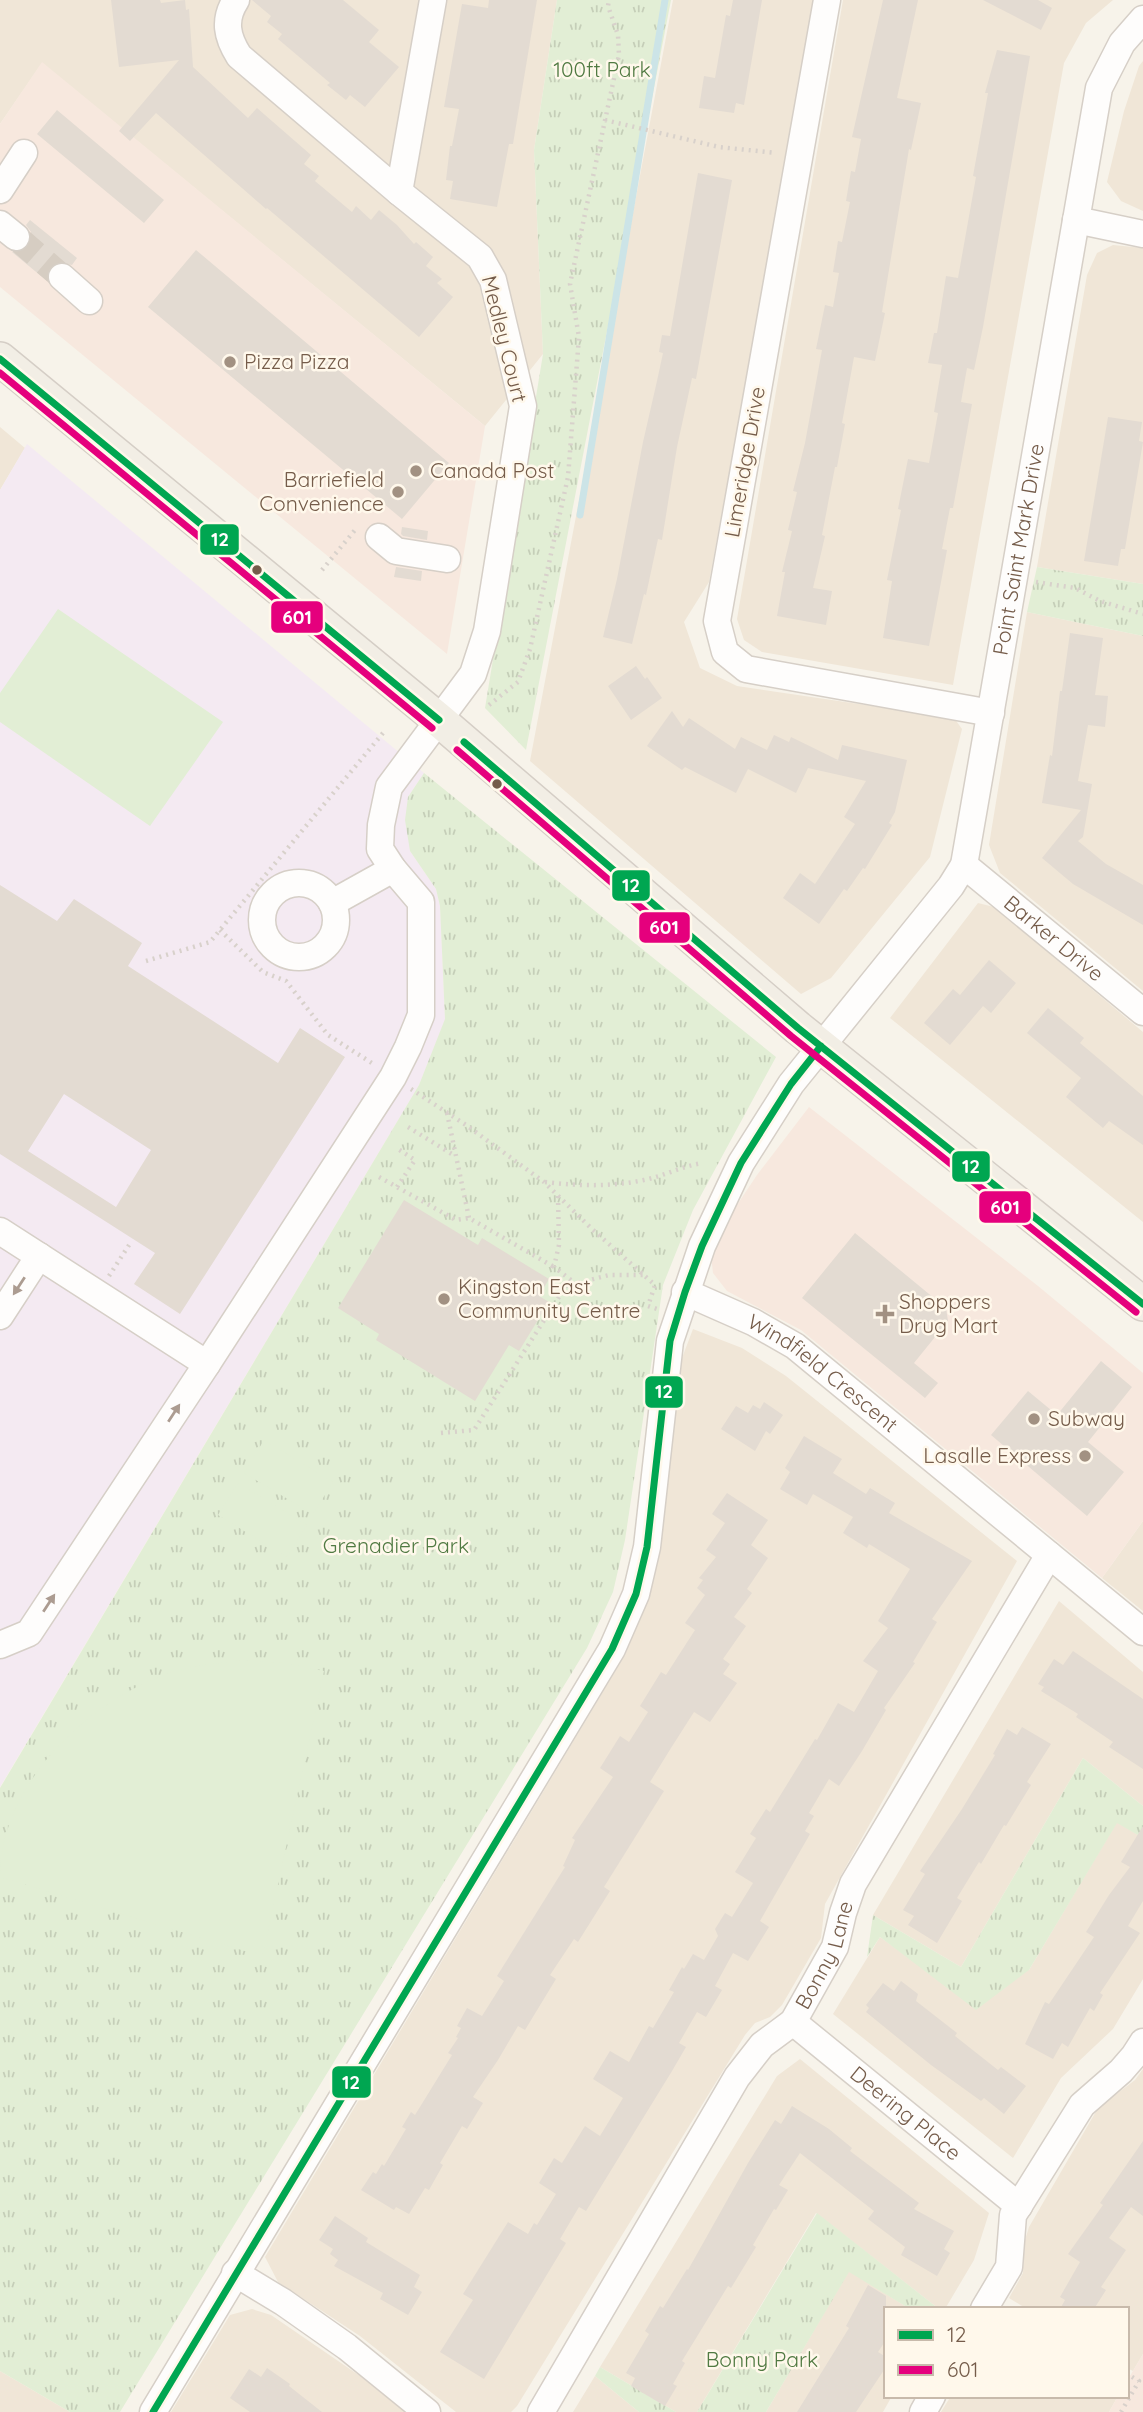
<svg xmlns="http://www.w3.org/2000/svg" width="1143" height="2412" font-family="Quicksand,sans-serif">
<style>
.residential{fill:#f0e6d7}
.commercial{fill:#f7e8de}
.education{fill:#f4eaf2}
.grass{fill:url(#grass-tufts)}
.garden{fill:#e2eed5}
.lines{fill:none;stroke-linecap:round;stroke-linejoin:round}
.stream{stroke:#cce4e7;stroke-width:7}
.building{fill:#e3dbd2;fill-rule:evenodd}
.minor-tunnel{stroke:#d6cdc2;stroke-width:26;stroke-dasharray:26 13;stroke-linecap:butt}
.minor-casing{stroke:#d6cfc7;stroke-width:29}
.major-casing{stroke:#d5cec6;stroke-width:36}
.path{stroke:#d8d1cb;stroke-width:4.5;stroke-dasharray:2 5;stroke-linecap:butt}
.minor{stroke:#fefdfc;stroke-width:26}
.major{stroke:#f2eee5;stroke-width:33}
.bus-1-casing{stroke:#fff8eb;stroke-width:12}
.bus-2-casing{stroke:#fff8eb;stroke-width:12}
.bus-1{stroke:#00a651;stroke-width:7}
.bus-2{stroke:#e5007d;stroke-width:7}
.oneway{fill:#ac9c91}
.poi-dot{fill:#a29182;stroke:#fff8eb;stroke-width:2.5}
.bus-dot{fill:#755c4a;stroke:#fff8eb;stroke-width:2.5}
.labels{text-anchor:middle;stroke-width:5;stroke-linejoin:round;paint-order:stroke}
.park-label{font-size:21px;fill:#507a42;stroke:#fff8eb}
.street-label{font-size:21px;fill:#755c4a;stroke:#fff8eb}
.poi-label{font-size:21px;fill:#755c4a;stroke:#fff8eb;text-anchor:start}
.line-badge{stroke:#fff8eb;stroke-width:2.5}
.badge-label{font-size:19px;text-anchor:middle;font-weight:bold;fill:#fff}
</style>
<defs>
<pattern id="grass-tufts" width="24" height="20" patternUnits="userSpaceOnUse" patternTransform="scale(1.75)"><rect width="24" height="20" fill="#e2eed5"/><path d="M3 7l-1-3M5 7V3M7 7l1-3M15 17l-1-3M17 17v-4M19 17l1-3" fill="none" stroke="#c5ceb8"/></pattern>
</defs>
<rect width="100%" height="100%" fill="#f7f3ea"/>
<!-- residential -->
<path class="residential" d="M0,0H557L534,150L543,354L485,426L42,63L0,124Z
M673,0H816L709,582L684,622L700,668L737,686L954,718L962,729L930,857L831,978L801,994L530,761Z
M843,0H1113L1086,23L1064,63L953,685L762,652L744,640L737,619Z
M1143,61V211L1121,201L1107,182L1124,111L1139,66Z
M1113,245L1143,248V584L1037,567L1087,275L1097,253Z
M0,427L25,448L0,490Z
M1027,612L1143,636V991L1000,873L989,845Z
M978,903L994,907L1143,1032V1222L890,1018Z
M693,1329L742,1348L786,1376L1017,1561L825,1904L821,1938L782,2005L770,2017L755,2023L745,2035L517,2406L511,2412H456L360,2336L278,2282L265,2257L625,1655L648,1598L666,1489L682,1358Z
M1143,1521V1611L1102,1578Z
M1059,1601L1143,1672V1806L1083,1758L961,1967L873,1915Z
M1117,1822L1143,1838V1979L1113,2029L1061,2078L1013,2158L833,2014L880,1937L920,1966L1029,1970Z
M800,2059L989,2213L974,2260L945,2309H939L816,2213L697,2412H676L600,2367L777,2076Z
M1143,2069V2354L1133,2371L1127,2368V2309H1027L1009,2298L1023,2273L1024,2243L1029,2227L1098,2108L1135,2080Z
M849,2271L910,2309H886V2396H892L883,2412H766Z
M252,2309L271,2315L360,2376L405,2412H171L230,2315Z
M0,2371L70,2412H0Z
M595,2376L639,2412H573Z
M951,2396H1118L1109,2412H941Z"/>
<!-- commercial -->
<path class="commercial" d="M42,62L485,426L447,654L0,287V124Z
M809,1107L1038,1286L1143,1373V1521L1102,1578L801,1330L727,1291L713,1273L711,1255L725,1223L757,1175Z
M1143,2354V2412H1109L1118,2396H1127V2381Z"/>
<!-- education -->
<path class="education" d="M27,444L424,773L408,797L410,851L436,889L440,906L445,1020L419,1085L0,1787V490Z"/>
<!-- grass -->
<path class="grass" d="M557,0H671L526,750L485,708L543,354L534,150Z
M1037,567L1143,584V636L1027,612Z
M424,773L776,1057L693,1210L663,1285L625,1540L613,1592L587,1648L120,2412H70L0,2371V1788L419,1085L445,1019L440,906L436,889L410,851L405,820L408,797Z
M1083,1758L1143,1806V1838L1117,1823L1029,1970L976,2010L880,1937L867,1957L873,1915L961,1967Z
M817,2213L939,2309H910L849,2272L766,2412H697Z
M600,2367L676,2412H639L595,2376Z"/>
<!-- garden -->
<path class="garden" d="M58,609L223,722L150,826L0,722V693Z
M264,1440L333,1482L313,1514L244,1473Z
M238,1483L307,1525L287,1557L218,1515Z
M245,1660L285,1663L324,1671L263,1954L248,1952L0,1877C0,1786 85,1703 167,1674C192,1665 219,1663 245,1660Z"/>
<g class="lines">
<!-- stream -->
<path class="stream" d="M580,515L665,0"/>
</g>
<!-- building -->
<path class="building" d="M111,0H160L161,3L185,0L186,10L189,9L193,67L248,118L257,108L311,155L304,164L319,176L315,181L352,212L356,206L371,220L379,210L397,225L414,244L416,242L433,257L426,266L442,279L437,283L453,297L419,337L267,208L266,209L156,113L130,141L119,131L179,60L119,67Z
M252,0H343L379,30L369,42L399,67L365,107L350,95L346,100L327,85L330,83L278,39L282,34L267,22L271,16Z
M489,0H537L513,144H509L497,207L450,199L453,181L446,180L450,146H452L459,109L444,107L462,4L488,8Z
M733,0H762L744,105L736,103L734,113L699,108L704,76L715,78L726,15L730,16Z
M883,0H918L897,98L921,103L911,150L909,149L882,312L885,313L875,361L854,357L842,423L845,424L837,467H835L822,535L825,536L813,588L832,591L826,625L777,616L785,572H782L792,531L788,530L797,492L793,491L805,443L822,350L816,349L825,305L833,307L839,273L833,272L838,241L842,242L850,202L846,201L851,171L855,172L861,139L852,137Z
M983,0H1038L1052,8L1041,30Z
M997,50L1030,56L983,327L974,370L967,368L961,402L972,404L953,508H950L942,549L947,550L929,646L883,638L892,581L887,580L901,510L898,509L908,459L929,463L938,413L934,412L942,365L928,363L934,333H937L946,276L958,278L976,177L973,176L988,93H985Z
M57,110L164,200L144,223L37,134Z
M698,173L732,180L696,379L692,378L677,447L662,540L658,539L646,595L644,594L632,644L603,637L617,579L643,442L657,381L663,353L659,352L662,335L670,336Z
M30,220L77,258L72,265L58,262L51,266L47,273V281L12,252H21L29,246L31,240V232L26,225Z
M196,250L449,463L402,519L148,307Z
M1108,417L1142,422L1139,441L1143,442L1125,549H1121L1118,566L1084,561Z
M402,527L428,531L427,540L403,536L401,534Z
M396,567L422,571L421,581L394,577Z
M1070,633L1103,638L1095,695L1108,696L1105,727L1088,725L1078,781L1092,784L1083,837L1078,841L1106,864L1143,885V925L1073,884L1042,858L1081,810L1042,803L1050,755L1052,756L1060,691H1062Z
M636,666L645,679L647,677L662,698L631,720L608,686Z
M672,711L683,727L689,718L735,749L741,737L767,750L774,735L789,742L791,737L838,760L842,745L907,760L895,812L889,823L892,825L865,869L863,868L847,891L844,889L819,924L783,898L800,873L815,884L855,824L844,817L866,781L808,768L796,793L748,769L736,793L685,767L682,770L647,746Z
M0,885L57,921L74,899L142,943L128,966L278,1063L300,1028L345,1057L180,1314L134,1284L155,1253L0,1154ZM64,1094L151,1150L116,1207L28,1151Z
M989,960L1016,983L991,1013L983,1006L950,1045L924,1023L953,989L960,995Z
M1048,1008L1084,1038L1080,1043L1143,1096V1145L1109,1121L1103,1128L1066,1097L1081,1078L1027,1033Z
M404,1200L478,1245L482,1238L549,1279L539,1296L549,1302L519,1351L509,1345L475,1401L376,1340L379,1334L338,1308Z
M855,1233L946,1308L948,1321L914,1363L938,1383L925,1398L802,1298Z
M1101,1361L1132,1387L1088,1442L1124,1472L1087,1516L991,1435L1028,1391L1057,1415Z
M764,1402L783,1415L770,1434L766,1431L755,1451L721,1429L736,1406L748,1413L753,1405L760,1409Z
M804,1436L842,1459L833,1473L866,1494L870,1488L895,1503L889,1513L972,1561L932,1619L937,1622L913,1662L915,1663L884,1708L886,1710L862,1751L839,1786L829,1779L809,1813L814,1816L805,1831L810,1834L760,1921L769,1927L748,1961L733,1953L715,1986L722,1990L706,2017L697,2012L679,2043L686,2047L672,2071L586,2211L579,2207L560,2239L566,2243L484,2379L440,2352L473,2300L463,2294L508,2222L528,2234L534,2223L537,2225L556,2194L539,2183L554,2158L562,2163L585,2126L600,2136L623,2098L593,2079L610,2051L629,2062L649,2026L653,2028L674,1992L669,1990L682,1967L684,1969L693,1954L704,1960L718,1936L715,1929L725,1913L732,1917L753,1883L735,1872L756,1838L750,1834L766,1809L770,1812L815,1739L817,1740L838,1703L854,1712L878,1671L863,1661L888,1628L878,1621L910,1569L869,1544L867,1548L843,1533L853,1517L813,1494L807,1505L780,1489L790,1472L785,1468Z
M727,1493L768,1520L751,1545L768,1558L747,1589L752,1593L734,1617L746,1626L723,1659L730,1664L723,1674L737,1683L710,1722L694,1712L671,1748L650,1782L664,1791L604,1887L610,1891L578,1942L574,1939L550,1975L556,1979L525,2030L518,2026L498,2060L473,2097L483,2103L467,2129L462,2126L440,2163L443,2165L429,2190L425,2188L409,2214L396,2207L394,2210L361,2190L373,2172L376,2174L382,2164L384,2166L406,2129L402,2127L411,2112L415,2115L452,2055L448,2053L458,2038L456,2037L461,2028L457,2026L467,2008L482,2016L504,1981L497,1976L565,1867L563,1866L575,1840L572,1838L613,1777L600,1768L620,1736L629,1742L648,1712L640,1706L661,1672L666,1675L695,1630L685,1623L705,1595L697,1588L703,1580L699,1578L716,1557L706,1550L725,1523L712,1514Z
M1073,1651L1143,1699V1769L1109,1747L1113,1742L1076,1717L1078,1714L1041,1691L1044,1687L1038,1684L1054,1659L1063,1665Z
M1022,1727L1051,1744L1027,1782L1031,1785L1006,1826L1004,1825L981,1864L979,1862L957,1898L962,1901L937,1943L908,1925L914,1916L903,1910L925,1874L920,1871L962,1809L995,1755L993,1754L1007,1729L1017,1735Z
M1143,1826V1901L1128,1926L1140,1933L1100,1993L1103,1995L1094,2011L1090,2008L1068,2047L1062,2043L1053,2059L1025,2044L1045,2002L1049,2004L1094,1937L1086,1932L1109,1895L1130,1867L1121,1862Z
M901,1981L918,1994L916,2001L957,2033L955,2036L998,2070L1001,2067L1026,2086L1004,2114L984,2098L981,2101L931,2065L866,2012L869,2008L866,2005L883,1983L894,1991Z
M792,2106L829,2129L852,2148L850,2151L919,2203L914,2209L954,2231L944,2249L950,2253L937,2276L901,2255L905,2247L868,2219L874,2211L800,2153L779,2185L788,2190L776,2210L774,2209L753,2245L756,2247L731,2288L728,2286L682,2361L685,2363L673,2384L677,2386L665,2406L631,2386L635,2378L626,2373L649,2334L645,2331L660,2306L663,2308L687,2269L688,2270L748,2163L775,2120L781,2124Z
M1143,2141V2216L1131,2207L1109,2238L1126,2250L1101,2287L1106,2290L1094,2309H1060L1065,2300L1060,2297L1080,2262L1068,2254L1103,2205L1100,2203Z
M335,2216L368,2238L366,2242L420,2275L414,2287L422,2292L408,2315L380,2299L383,2293L334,2266L338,2260L330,2254L333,2249L319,2240Z
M868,2285L886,2296V2340L878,2352L886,2357V2367L856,2412H797L849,2328L846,2326Z
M267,2368L290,2384L289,2386L322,2412H250L230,2398L249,2369L261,2377Z"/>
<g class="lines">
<!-- minor-tunnel -->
<path class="minor-tunnel" d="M16,237L62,277"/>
<!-- minor casing -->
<g class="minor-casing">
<g id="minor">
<path d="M827,0L717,621L725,652L746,669L991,713"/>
<path d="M0,190L24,153"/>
<path d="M399,192L433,0"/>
<path d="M1076,220L1143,234"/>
<path d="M0,224L16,237"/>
<path d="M62,277L89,301"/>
<path d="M379,537L396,551L447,559"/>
<path id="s1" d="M964,865L1143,1012"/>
<circle cx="299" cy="920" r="37"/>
<path d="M332,903L393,869"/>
<path d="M0,1231L207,1364L393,1077L408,1047L421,1015V902L393,869L380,849L381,825L389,787L473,674L487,631L523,406L493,280L480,257L399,192L239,56C227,37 223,20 236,0"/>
<path id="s2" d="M685,1292L753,1322L795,1346L1143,1632"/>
<path d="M0,1316L39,1256"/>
<path d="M0,1645L29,1633L207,1364"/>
<path id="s3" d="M793,2022L1019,2206"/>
<path d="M235,2273L283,2302L347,2347L427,2412"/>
<path d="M984,2309L1009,2267L1013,2215L1082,2105L1121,2071L1134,2056L1143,2042"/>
<path id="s4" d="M153,2412L612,1649L636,1594L647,1547L670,1341L702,1246L741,1163L791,1084L951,886L964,865L1099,88L1122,43L1143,19"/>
<path id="s5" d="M541,2412L737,2077L762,2045L793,2022L835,1947L843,1913L853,1884L1049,1555"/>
<path d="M923,2412L932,2396"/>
</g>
</g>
<!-- major casing -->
<g class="major-casing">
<path id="major" d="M0,359L439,720L798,1028L1143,1304"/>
</g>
<!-- path -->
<path class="path" d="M605,120L719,147L776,153
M322,570L355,530
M1036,582L1075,588L1100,601L1143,614
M489,705L518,682L530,649L568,477L579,337L570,284L619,55L618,35L608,6L609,0
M220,930L263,972L286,981L328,1035L375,1065
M146,961L210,942L383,733
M411,1089L466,1125L544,1182L592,1229L655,1285L648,1306L657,1309
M447,1113L469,1218
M408,1127L455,1156
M379,1177L456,1220L469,1218L554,1267
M545,1182C579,1186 611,1187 644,1180C664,1176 682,1166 703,1163
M397,1187L415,1160L398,1149
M558,1196L559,1245L554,1267L576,1284
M109,1276L131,1242
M441,1433L474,1430L566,1286L609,1275H643
M1121,2412L1139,2381L1127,2374"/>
<!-- minor -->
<use href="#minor" class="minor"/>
<!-- major -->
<use href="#major" class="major"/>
<!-- bus-1 casing -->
<g class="bus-1-casing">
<path id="bus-1" d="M0,359L439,720
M464,742L798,1028L1143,1304
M153,2412L612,1649L636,1594L647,1547L670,1341L685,1292L702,1246L741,1163L791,1084L821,1046"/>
</g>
<!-- bus-2 casing -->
<g class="bus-2-casing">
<path id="bus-2" d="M0,373L432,728
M457,750L791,1036L1136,1312"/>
</g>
<!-- bus-1 -->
<use href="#bus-1" class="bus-1"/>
<!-- bus-2 -->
<use href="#bus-2" class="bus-2"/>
</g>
<!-- one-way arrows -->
<defs><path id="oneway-solid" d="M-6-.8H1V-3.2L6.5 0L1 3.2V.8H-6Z" transform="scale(1.75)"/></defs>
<g class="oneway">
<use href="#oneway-solid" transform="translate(19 1286) rotate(123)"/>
<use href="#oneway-solid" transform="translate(174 1413) rotate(-57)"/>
<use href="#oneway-solid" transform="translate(49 1603) rotate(-57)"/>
</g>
<!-- markers -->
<g class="poi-dot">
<circle cx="230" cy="362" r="7"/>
<circle cx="416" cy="471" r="7"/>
<circle cx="398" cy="492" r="7"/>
<circle cx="444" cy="1299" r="7"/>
<path d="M881.5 1303.5h7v7h7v7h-7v7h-7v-7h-7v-7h7z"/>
<circle cx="1034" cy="1419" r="7"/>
<circle cx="1085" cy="1456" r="7"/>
</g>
<g class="bus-dot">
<circle cx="257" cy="570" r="6"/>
<circle cx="497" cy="784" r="6"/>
</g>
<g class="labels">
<!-- park labels -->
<g class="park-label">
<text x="602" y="77">100ft Park</text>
<text x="396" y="1553">Grenadier Park</text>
<text x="762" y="2367">Bonny Park</text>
</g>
<!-- street labels -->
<g class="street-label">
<text transform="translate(504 339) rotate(76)" y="7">Medley Court</text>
<text transform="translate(745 462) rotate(-80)" y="7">Limeridge Drive</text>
<text dy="7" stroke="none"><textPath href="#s4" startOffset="2091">Point Saint Mark Drive</textPath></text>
<text dy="7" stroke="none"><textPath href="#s1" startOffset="116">Barker Drive</textPath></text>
<text dy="7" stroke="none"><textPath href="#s2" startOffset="161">Windfield Crescent</textPath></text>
<text dy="7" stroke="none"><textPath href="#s5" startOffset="542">Bonny Lane</textPath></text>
<text dy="7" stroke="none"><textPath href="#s3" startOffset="145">Deering Place</textPath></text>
</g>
<!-- poi labels -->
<g class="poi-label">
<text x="244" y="369">Pizza Pizza</text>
<text x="430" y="478">Canada Post</text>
<text x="384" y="487" text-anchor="end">Barriefield<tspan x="384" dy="24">Convenience</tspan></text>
<text x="458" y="1294">Kingston East<tspan x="458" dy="24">Community Centre</tspan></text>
<text x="899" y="1309">Shoppers<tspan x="899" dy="24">Drug Mart</tspan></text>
<text x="1048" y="1426">Subway</text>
<text x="1071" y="1463" text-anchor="end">Lasalle Express</text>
</g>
</g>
<g class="line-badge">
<rect x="199" y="523" width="41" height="33" rx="7" fill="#00a651"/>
<rect x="270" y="600" width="54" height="34" rx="7" fill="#e5007d"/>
<rect x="611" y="869" width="40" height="33" rx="7" fill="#00a651"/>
<rect x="638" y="911" width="53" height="33" rx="7" fill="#e5007d"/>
<rect x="951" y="1150" width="40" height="33" rx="7" fill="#00a651"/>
<rect x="978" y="1190" width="54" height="34" rx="7" fill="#e5007d"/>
<rect x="644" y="1375" width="40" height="34" rx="7" fill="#00a651"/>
<rect x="331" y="2065" width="41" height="34" rx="7" fill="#00a651"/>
</g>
<g class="badge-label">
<text x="220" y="546">12</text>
<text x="297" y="624">601</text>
<text x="631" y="892">12</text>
<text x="664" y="934">601</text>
<text x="971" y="1173">12</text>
<text x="1005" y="1214">601</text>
<text x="664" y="1398">12</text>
<text x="351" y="2089">12</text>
</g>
<!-- legend -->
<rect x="884" y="2307" width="245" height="91" fill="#fff8eb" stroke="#c8baab" stroke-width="2"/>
<rect x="898" y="2330" width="35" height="10" fill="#00a651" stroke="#c8baab" stroke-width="2"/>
<text x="947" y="2342" font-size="21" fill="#755c4a">12</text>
<rect x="898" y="2365" width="35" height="10" fill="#e5007d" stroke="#c8baab" stroke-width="2"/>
<text x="947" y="2377" font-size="21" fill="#755c4a">601</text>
</svg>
